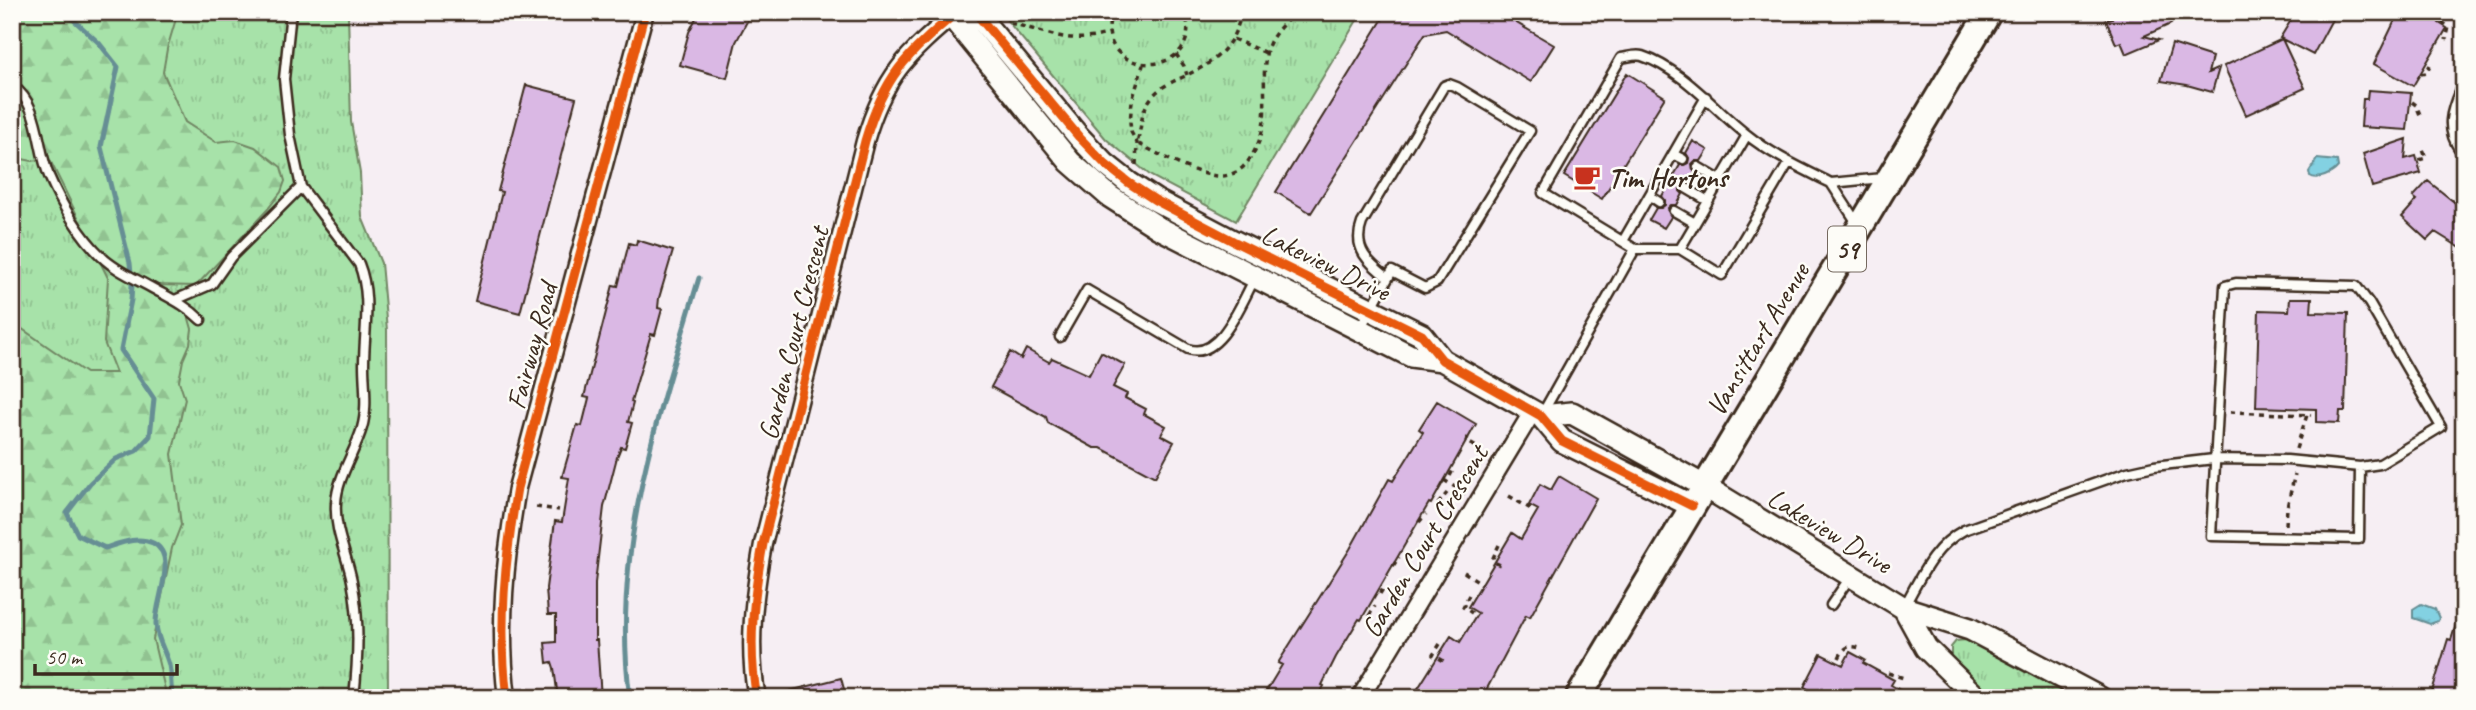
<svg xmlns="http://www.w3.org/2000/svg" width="2476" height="710" font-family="Caveat,sans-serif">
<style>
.grass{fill:url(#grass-tufts);stroke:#718664;stroke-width:2}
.forest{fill:url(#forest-firs);stroke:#718664;stroke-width:2}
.water{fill:url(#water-ripples);stroke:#668e94;stroke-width:2}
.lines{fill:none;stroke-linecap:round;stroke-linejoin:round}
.stream{stroke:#668e94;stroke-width:5}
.building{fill:#dab8e4;stroke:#3b2a1e;stroke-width:2}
.lane-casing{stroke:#3b2a1e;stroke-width:13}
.street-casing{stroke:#3b2a1e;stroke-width:21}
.secondary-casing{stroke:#3b2a1e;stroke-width:26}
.primary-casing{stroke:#3b2a1e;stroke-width:30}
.path{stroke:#3b2a1e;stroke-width:3.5;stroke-dasharray:5 5;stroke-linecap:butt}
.lane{stroke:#fdfcf7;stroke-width:8}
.street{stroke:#fdfcf7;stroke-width:16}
.secondary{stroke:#fdfcf7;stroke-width:21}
.primary{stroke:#fdfcf7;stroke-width:24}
.cycleway-casing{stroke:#fdfcf7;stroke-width:13}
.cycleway{stroke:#e8590c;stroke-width:9}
.labels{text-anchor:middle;stroke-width:5;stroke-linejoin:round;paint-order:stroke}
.shield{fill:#fdfcf7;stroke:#75695f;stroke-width:2}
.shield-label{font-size:26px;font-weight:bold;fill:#3b2a1e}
.poi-label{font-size:28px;font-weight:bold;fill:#3b2a1e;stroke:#fdfcf7;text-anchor:start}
.street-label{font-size:28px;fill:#3b2a1e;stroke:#fdfcf7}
</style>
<defs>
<pattern id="grass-tufts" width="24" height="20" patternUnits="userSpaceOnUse" patternTransform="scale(1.75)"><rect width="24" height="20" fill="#a7e2a9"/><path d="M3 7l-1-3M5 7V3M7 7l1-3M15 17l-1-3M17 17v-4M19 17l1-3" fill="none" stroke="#91c291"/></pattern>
<pattern id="forest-firs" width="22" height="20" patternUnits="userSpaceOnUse" patternTransform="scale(1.75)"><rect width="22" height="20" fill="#a7e2a9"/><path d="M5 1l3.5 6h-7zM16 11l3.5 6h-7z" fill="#91c291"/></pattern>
<pattern id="water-ripples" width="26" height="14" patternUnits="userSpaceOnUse" patternTransform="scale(1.75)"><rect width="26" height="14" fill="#83d1e2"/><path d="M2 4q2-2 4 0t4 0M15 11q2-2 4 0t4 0" fill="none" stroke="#72b4c1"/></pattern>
</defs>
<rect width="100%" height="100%" fill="#f6eef3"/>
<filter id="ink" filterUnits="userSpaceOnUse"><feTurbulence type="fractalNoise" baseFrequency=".0143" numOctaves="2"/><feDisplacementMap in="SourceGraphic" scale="14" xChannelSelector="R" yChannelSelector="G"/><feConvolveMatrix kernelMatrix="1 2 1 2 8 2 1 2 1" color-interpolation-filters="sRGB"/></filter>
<g filter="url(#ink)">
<!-- grass -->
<path class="grass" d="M12,12H348L351,122L360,173L362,217L381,263L387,330L388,698H12Z
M1000,12H1362L1236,221L1151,176L1106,139Z
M1966,640L1974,644L2076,698H1993L1951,658V647L1956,641Z"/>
<!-- forest -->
<path class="forest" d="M12,12H178L167,49L163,72L185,122L216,142L235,140L255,147L281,167L285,181L281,192L267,210L196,286L156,285L152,292L181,308L188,315L192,329L190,344L183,360L179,381L185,399L172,454L181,525L172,548L153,639L167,698H12V322L86,373H116L104,342L108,278L49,158L32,161L12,157Z"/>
<!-- water -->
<path class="water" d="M2317,159L2337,161L2338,167C2332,174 2318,181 2310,176L2309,172Z
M2421,604L2435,609L2439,618L2438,621L2430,624L2413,618V609Z"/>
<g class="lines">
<!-- stream -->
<path class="stream" d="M65,12L99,43L118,67L101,147L130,263L132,285L131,300L121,350L154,399L150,436L136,451L116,459L90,483L67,513L78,535L105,548C121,543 137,536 153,543C179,556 155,600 156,624C157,640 165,650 169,665C171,676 171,687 172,698
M630,698C610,554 658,415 699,278"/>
</g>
<!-- building -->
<path class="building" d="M699,12H752L736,42L727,78L680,65L689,32Z
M1387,12H1498L1554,45L1531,82L1446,30L1425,34L1311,213L1276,192Z
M2110,12H2166L2171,24L2144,36L2159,40L2126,54L2121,42L2116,44L2106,20L2112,18Z
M2296,12H2336L2313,55L2280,38Z
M2399,12H2445L2439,23L2447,28L2413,86L2374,64Z
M2282,39L2305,88L2246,115L2224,66Z
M2172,44L2212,57L2208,73L2219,68L2212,92L2187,85L2161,81Z
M1627,73L1665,97L1602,199L1564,176Z
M526,85L576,98L520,313L475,301L502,192L498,191Z
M2368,90L2411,93L2407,130L2361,127L2363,99H2367Z
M2407,139L2405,159L2416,156L2421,173L2372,187L2363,154Z
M1693,141L1708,150L1701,161H1695L1692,164L1695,173L1689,182H1683L1680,185V191L1683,194L1677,205H1671L1668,208L1671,217L1664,228L1649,220L1656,208H1661L1665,205V200L1662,196L1680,165H1684L1688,163L1689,158L1686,153Z
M2428,181L2464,210V250L2435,232L2427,240L2402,217L2417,200L2413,197Z
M637,240L673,251L659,298L658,308L662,309L655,335L651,334L631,402L633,403L628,422L632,423L625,448L621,447L617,457L604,507L595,583V640H597L601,698H558L554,668L552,662L547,663L545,643L556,642V615H548L546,588L555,521L562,522L569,478L562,477L577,425L582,426L589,398L584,397L613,285L618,286L629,243L636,245Z
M2290,298H2312L2311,312L2348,313L2345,411H2340L2339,423L2316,422V409L2256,407L2259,310L2289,311Z
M1026,349L1049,362L1052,358L1089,375L1101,352L1125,365L1113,387L1127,394L1125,398L1146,409L1144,414L1166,426L1161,435L1174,442L1155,477L1101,448H1094L1048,423L1046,417L991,387L1010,352L1021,359Z
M1437,401L1476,424L1431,504L1429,503L1361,620L1359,619L1336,657L1322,685L1324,686L1318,698H1262L1282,665L1278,663L1350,549L1389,479L1393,481L1408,457L1423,432L1419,429Z
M1559,476L1596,498L1530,617L1526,615L1482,698H1412L1451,636L1460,642L1478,613L1468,607L1512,533L1521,539L1538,510L1529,505L1540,484L1551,490Z
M2461,609L2464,610V698H2430L2448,639L2451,640Z
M1850,652L1865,660L1863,663L1894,680L1891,685L1914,698H1825L1804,687L1821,654L1843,665Z
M841,678L845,693L838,694L839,698H785V692Z"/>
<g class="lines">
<!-- lane casing -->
<g class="lane-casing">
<path id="lane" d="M291,12L284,79L290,135L301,187L359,264C372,297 364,330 364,364C364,385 368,407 362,428C355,452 337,478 336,503C334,530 347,555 352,581C360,620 358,659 354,698
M12,85C41,106 36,145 49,176C61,204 80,236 102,257C115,270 136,279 152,288C170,298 186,305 201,320
M1747,135L1680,249L1722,275L1789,162
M1673,154L1683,159
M1698,167L1720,180
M1686,188L1708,201
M1650,196L1659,202
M1674,211L1695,223
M1857,223L1831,183L1883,178
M1623,241L1706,97
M1635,249H1680
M175,300L212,284L231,257L301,187
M1360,329L1392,271L1425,288L1437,282L1530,131L1457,87L1449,84L1444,86L1362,223C1352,249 1369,263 1388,278
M1060,337L1087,290L1188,349C1220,361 1242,301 1255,278
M1542,414L1635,249L1543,193L1621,58C1628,57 1636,54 1642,56C1682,69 1715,110 1746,134C1772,155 1803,169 1831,183
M1831,605L1851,576
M1905,605C1921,576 1934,546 1964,530L2127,472L2154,466L2214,459L2287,460L2360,467L2380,464L2441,427L2369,303L2356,286L2236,283L2225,286L2211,536L2359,539L2360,467"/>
</g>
<!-- street casing -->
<g class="street-casing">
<path id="street" d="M2464,91C2455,112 2449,128 2464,149
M507,698C498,627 505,558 517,488L645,12
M757,698C747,646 754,595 763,544L865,141C884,76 906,55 957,12
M1360,698L1533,411"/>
</g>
<!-- secondary casing -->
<g class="secondary-casing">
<path id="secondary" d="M948,12L1070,162L1109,196L1159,228L1411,356L1442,360
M975,12L1079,137L1105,164L1129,183L1155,200L1233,241L1422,335L1442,360L1541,416L1562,441L1692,506
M1541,416L1572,413L1704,486L1904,608L1970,629L2100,698
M1904,608L1926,648L1977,698"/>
</g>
<!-- primary casing -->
<g class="primary-casing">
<path id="primary" d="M1578,698L1989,12"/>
</g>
<!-- path -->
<path class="path" d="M1112,12C1089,80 1207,82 1185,12
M1242,12C1232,49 1217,61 1183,77C1172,82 1160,87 1152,97C1140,111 1142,127 1137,143C1163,156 1188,172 1217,176C1230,177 1242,171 1249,160C1274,124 1260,94 1266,55C1268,38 1284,22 1297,12
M2442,22L2449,27L2446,40
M1010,23C1048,32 1070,46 1110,33
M1233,39L1266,53
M1176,54L1184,66L1187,75
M2421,74L2426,73L2430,65
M2412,102L2416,105L2421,117
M2419,160L2426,158L2422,147
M1136,165L1137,143L1131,132L1130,122L1132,101L1143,65
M2230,412L2311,415
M1468,437L1466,441L1480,449
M2296,449L2307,415
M1450,476L1454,468
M1444,480L1466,494
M1509,496L1534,511
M1438,504L1447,493
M536,507L559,510
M1419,522L1426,514
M2286,525L2287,507L2295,474
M1499,545L1493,558L1494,562L1500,565
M1393,566L1399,557
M1464,572L1478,581
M1380,594L1384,587
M1469,595L1463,607L1472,613
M1369,616L1375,606
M1440,644L1433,655L1444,661
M1839,658C1844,647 1848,645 1860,648
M1888,673L1904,678"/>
<!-- lane -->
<use href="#lane" class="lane"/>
<!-- street -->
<use href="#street" class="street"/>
<!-- secondary -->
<use href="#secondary" class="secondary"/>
<!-- primary -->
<use href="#primary" class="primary"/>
<!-- cycleway casing -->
<g class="cycleway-casing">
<path id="cycleway" d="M975,12L1079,137L1105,164L1129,183L1155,200L1233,241L1422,335L1442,360L1541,416L1562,441L1692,506
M507,698C498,627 505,558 517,488L645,12
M757,698C747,646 754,595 763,544L865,141C884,76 906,55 957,12"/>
</g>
<!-- cycleway -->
<use href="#cycleway" class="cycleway"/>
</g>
</g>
<!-- icons -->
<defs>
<g id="cafe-bare" transform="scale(2.1)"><path d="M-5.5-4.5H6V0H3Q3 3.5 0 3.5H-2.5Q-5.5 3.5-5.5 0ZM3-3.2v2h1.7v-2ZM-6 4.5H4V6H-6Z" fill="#c8321e" stroke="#fdfcf7" stroke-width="2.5" paint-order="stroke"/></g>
</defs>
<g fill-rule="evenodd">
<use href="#cafe-bare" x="1587" y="177"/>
</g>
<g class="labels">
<!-- shield labels -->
<rect class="shield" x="1828" y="226.5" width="38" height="45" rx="5"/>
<g class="shield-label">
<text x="1847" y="258">59</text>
</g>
<!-- poi labels -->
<g class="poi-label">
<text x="1608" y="187">Tim Hortons</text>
</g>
<!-- street labels -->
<g class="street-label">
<text transform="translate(1326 262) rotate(26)" y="10">Lakeview Drive</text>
<text transform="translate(793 333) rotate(-76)" y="10">Garden Court Crescent</text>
<text transform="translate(1757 339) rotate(-59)" y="10">Vansittart Avenue</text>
<text transform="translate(531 346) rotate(-75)" y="10">Fairway Road</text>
<text transform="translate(1830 530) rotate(31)" y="10">Lakeview Drive</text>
<text transform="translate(1424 541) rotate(-59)" y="10">Garden Court Crescent</text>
</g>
</g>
<!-- margin -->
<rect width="2476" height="710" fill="none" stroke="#fdfcf7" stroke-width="42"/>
<rect x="21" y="21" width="2434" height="668" fill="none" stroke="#3b2a1e" stroke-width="2.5" filter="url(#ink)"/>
<!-- scale -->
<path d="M35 664v10h142v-10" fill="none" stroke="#3b2a1e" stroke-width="3.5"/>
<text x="46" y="664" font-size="21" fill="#3b2a1e" stroke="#fdfcf7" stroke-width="5" paint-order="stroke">50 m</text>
</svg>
